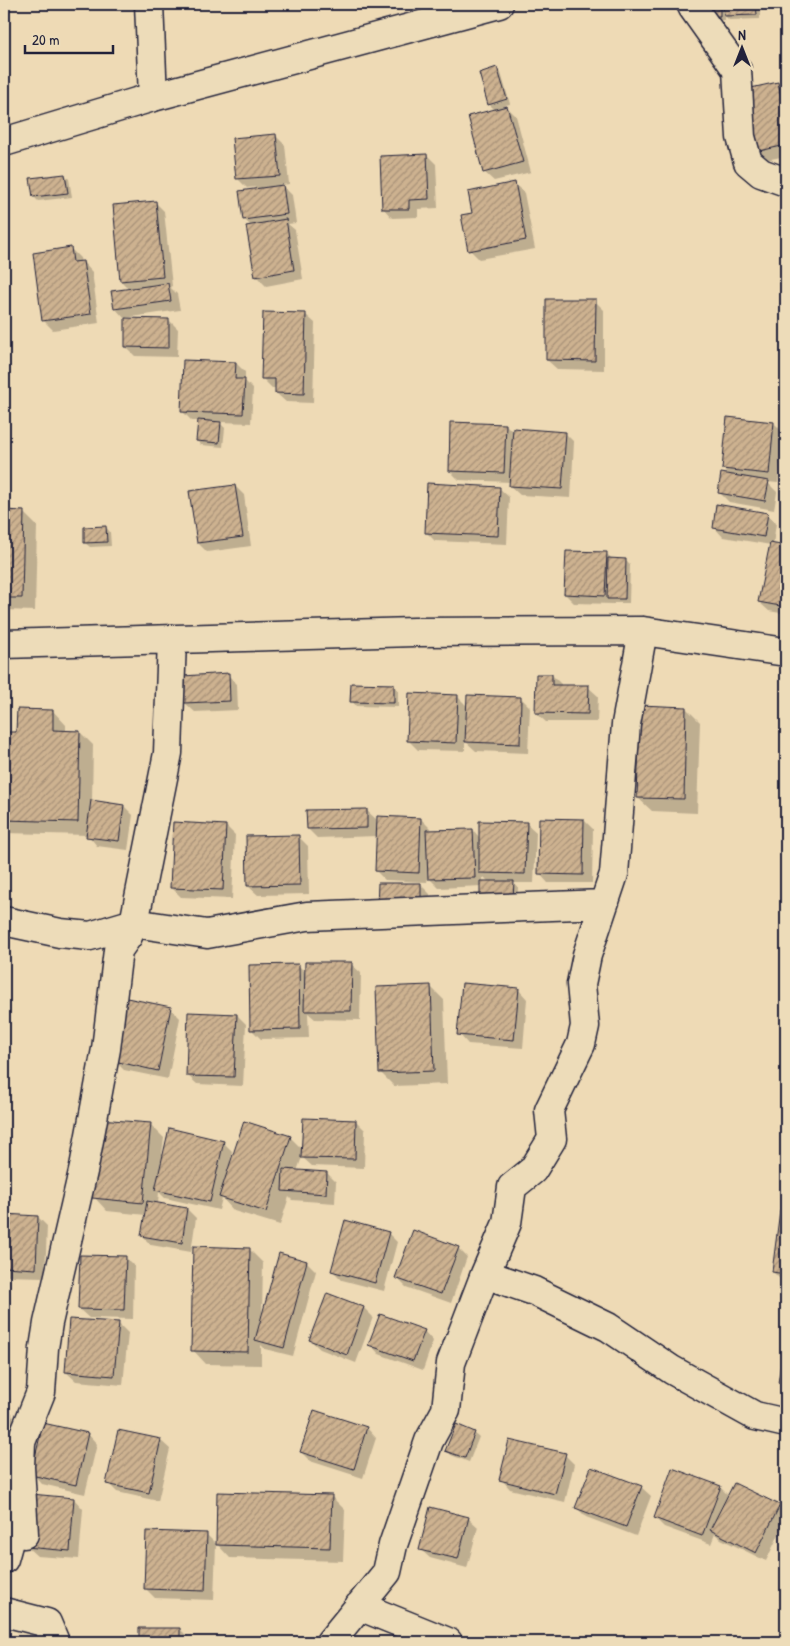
<svg xmlns="http://www.w3.org/2000/svg" width="790" height="1646" font-family="'Patrick Hand',sans-serif">
<style>
.shadow{fill:#0003;fill-rule:evenodd}
.building{fill:url(#building-hatch);stroke:#22223b}
.lines{fill:none;stroke-linecap:round;stroke-linejoin:round}
.minor-casing{stroke:#22223b;stroke-width:31}
.secondary-casing{stroke:#22223b;stroke-width:31}
.minor{stroke:#eddcb9;stroke-width:28}
.secondary{stroke:#eddcb9;stroke-width:28}
</style>
<defs>
<pattern id="building-hatch" width="6" height="6" patternUnits="userSpaceOnUse" patternTransform="scale(1.25)"><rect width="6" height="6" fill="#cdb290"/><path d="M-1 1l2-2M0 6l6-6M5 7l2-2" fill="none" stroke="#a69077"/></pattern>
</defs>
<rect width="100%" height="100%" fill="#eedab5"/>
<filter id="ink" filterUnits="userSpaceOnUse"><feTurbulence type="fractalNoise" baseFrequency=".02" numOctaves="2"/><feDisplacementMap in="SourceGraphic" scale="10" xChannelSelector="R" yChannelSelector="G"/><feConvolveMatrix kernelMatrix="1 2 1 2 8 2 1 2 1" color-interpolation-filters="sRGB"/></filter>
<g filter="url(#ink)">
<!-- shadow -->
<path class="shadow" d="M699,4H760V19L729,20L724,15V20L704,21Z
M497,69L501,73L510,104L505,105L516,116L531,172L494,181L484,172L495,110L489,104Z
M778,84L786,92V156L766,160L756,151Z
M276,136L285,145L289,184L282,185L292,195L296,223L288,224L295,230L303,279L266,286L256,276L251,226L244,219L255,187L247,188L238,179Z
M427,155L436,164L438,208L418,209V217L392,218L383,208Z
M65,175L69,179L72,197L38,201L34,197Z
M515,184L524,193L535,249L479,259L470,250Z
M155,202L164,211L172,286L170,287L177,294L180,310L124,318L115,308L130,290L121,281Z
M71,249L80,258L81,263L83,262L92,272L99,323L53,330L44,321Z
M595,301L604,310V370L557,369L547,360Z
M305,314L315,323L313,403L286,402L276,393V388H272L262,378Z
M169,320L178,329L177,357L135,356L126,347Z
M236,363L245,372V381L253,389L251,423L219,422L225,428L223,447L201,445L197,441L199,421H192L182,411Z
M774,423L783,432L778,483L767,482L777,492L774,510L729,502L719,492L730,476L723,469Z
M506,425L514,433H565L574,442L571,498L520,495L510,486L511,482L459,480L450,471Z
M235,486L244,495L251,546L207,552L198,543Z
M499,488L509,497L507,544L435,541L426,532Z
M4,512H23L37,526L35,611L4,610Z
M767,514L776,523L773,545L786,548V614L769,611L759,602L771,545L723,537L714,527Z
M106,527L110,532L111,546L90,547L85,543Z
M606,553L612,559L625,560L630,565L629,603H614V604L574,603L565,594Z
M228,675L237,684L238,710L195,712L185,703Z
M552,675L561,684V686L588,687L598,696L597,722H546L536,713Z
M394,686L398,690V707L356,706L352,701Z
M457,696L468,707L521,698L530,707L528,753L476,751L465,741V751L418,750L408,740Z
M686,708L700,722L697,813L652,811L638,798Z
M53,711L66,725V731L80,732L93,745L92,802L124,806L133,815L128,850L97,846L88,835L4,833V733H18Z
M366,810L376,819V830L421,819L430,828V831L473,830L480,838L526,823L536,832L534,883H513L518,887L517,903L482,886L439,888L428,877L427,882L385,880L376,871L378,836L317,838L308,829ZM483,876L489,882H483Z
M584,820L593,829L592,883H548L539,873Z
M226,826L235,835L232,899L181,897L171,887Z
M299,837L308,846L309,894L258,895L248,886Z
M421,885L430,894V916H388Z
M351,964L361,973L360,1020L315,1019L308,1013L309,1038L261,1039L252,1030L298,965L306,973Z
M430,986L444,1000L447,1084L394,1086L380,1072Z
M518,989L527,999L523,1048L468,1044L459,1034Z
M170,1008L180,1018L168,1079L124,1070L115,1061Z
M237,1015L246,1024L243,1086L197,1084L187,1075Z
M356,1121L365,1130L364,1168L312,1166L302,1157L297,1171L327,1173L336,1182L335,1203L292,1200L289,1197L280,1225L234,1211L222,1198L219,1210L165,1198L159,1192L158,1204L187,1209L196,1218L191,1252L151,1245L142,1236L146,1215L107,1211L94,1197L150,1124L164,1138L162,1154L223,1142L232,1151L230,1164H231L290,1137L303,1150Z
M781,1211L786,1212V1281H782L773,1272Z
M4,1216L38,1217L47,1226L45,1277L4,1276Z
M388,1233L397,1242L384,1291L342,1280L332,1270Z
M458,1248L467,1257L451,1303L406,1287L397,1278Z
M249,1249L263,1263L262,1315L307,1262L316,1271L293,1356L265,1349L261,1345V1365L206,1364L193,1350Z
M125,1257L134,1266L133,1319L89,1318L79,1309Z
M327,1294L364,1308L373,1317L356,1363L320,1349L310,1340Z
M118,1323L128,1333L123,1385L76,1381L66,1372Z
M424,1331L433,1341L423,1370L379,1354L370,1344Z
M786,1338V1389L779,1382Z
M314,1411L367,1428L376,1438L363,1478L310,1461L301,1452Z
M4,1414H10L19,1423L17,1462L4,1461Z
M44,1424L88,1434L97,1444L85,1494L42,1484L33,1474Z
M474,1433L479,1437L469,1462L451,1455L447,1450Z
M160,1440L170,1449L158,1501L117,1492L108,1483Z
M565,1455L574,1464L565,1502L510,1489L501,1479Z
M641,1487L651,1496L636,1536L586,1517L577,1508Z
M720,1487L729,1496L779,1506L786,1514V1520L766,1561L721,1539L715,1534L711,1544L664,1527L655,1518Z
M4,1489L6,1492L4,1517Z
M331,1496L345,1510L343,1561L230,1558L217,1544Z
M74,1499L83,1509L79,1559L37,1556L27,1547Z
M468,1518L478,1527L467,1568L430,1558L420,1549Z
M206,1534L216,1544L214,1600L155,1598L145,1588Z
M140,1629H180L189,1638V1642H140Z"/>
<!-- building -->
<path class="building" d="M698,4H720V16L699,17Z
M723,4H756L757,15L724,16Z
M497,67L507,99L488,105L479,73Z
M778,82L786,122V145L755,152L742,90Z
M507,106L523,162L483,173L468,116Z
M276,134L280,176L236,179L232,138Z
M427,154L429,199L409,200V209H382L380,156Z
M65,174L68,193L33,197L30,178Z
M515,182L526,240L468,251L461,215L472,213L468,192Z
M283,185L287,214L243,220L239,191Z
M156,201L163,277L120,281L113,205Z
M286,219L294,270L255,277L246,226Z
M71,247L73,262L83,261L91,314L42,321L33,253Z
M168,283L171,301L114,309L111,291Z
M546,299H596L595,361L546,360Z
M263,312L306,313L304,394L275,393V379H261Z
M125,318L169,319V348L125,347Z
M183,360L236,362L235,379H245L243,414L181,412Z
M727,417L774,422L769,474L722,469Z
M198,420L221,422L219,443L196,441Z
M450,422L506,424L504,473L449,471Z
M513,428L566,432L562,489L509,486Z
M721,473L769,481L765,501L718,493Z
M427,483L500,487L498,536L425,533Z
M235,485L243,537L197,543L189,491Z
M716,504L768,513L764,537L713,528Z
M4,510L24,511L22,598H4Z
M106,526L107,542L84,543V527Z
M770,543L786,546V607L758,602Z
M566,551L607,552L605,596L564,594Z
M608,558L626,559L625,599H607Z
M229,673L230,701L184,703L183,676Z
M536,674H552V685H589L588,714L535,713Z
M351,683L394,684V703L350,702Z
M409,693L458,695L456,743L407,741Z
M467,695L521,697L520,744L465,742Z
M640,705L686,707L684,799L637,798Z
M17,709L53,710V730L80,731L78,822L4,820V732H16Z
M91,800L124,805L119,841L86,837Z
M367,809V828L307,829L306,810Z
M377,816L421,818L419,873L375,871Z
M539,818L584,819L583,875L538,874Z
M479,821L527,822L525,874L479,873Z
M173,822L226,825L223,890L170,888Z
M473,829L475,878L428,879L426,830Z
M299,835L300,885L247,886L246,836Z
M480,881H514L513,899L480,898Z
M378,883H421V908L377,907Z
M305,962H352L351,1011H304Z
M299,964L300,1029L250,1030L249,965Z
M462,983L519,988L514,1040L457,1035Z
M431,985L434,1071L379,1073L376,987Z
M127,998L171,1007L158,1071L114,1061Z
M188,1012L237,1014L234,1077L186,1076Z
M303,1118L356,1120L355,1159L301,1158Z
M99,1119L151,1123L143,1203L92,1198Z
M244,1121L291,1136L266,1212L219,1197Z
M169,1128L224,1141L210,1202L155,1190Z
M283,1169L327,1172L326,1194L282,1191Z
M147,1201L187,1208L182,1243L141,1236Z
M780,1210L786,1211V1274L772,1272Z
M4,1214L38,1216L36,1269L4,1267Z
M345,1220L389,1232L375,1283L331,1271Z
M413,1230L459,1247L441,1294L395,1278Z
M193,1246L250,1248L248,1352L191,1351Z
M279,1253L307,1261L284,1348L255,1340Z
M80,1255L126,1256L124,1310L78,1309Z
M327,1293L364,1307L347,1355L309,1340Z
M380,1314L425,1330L413,1361L368,1345Z
M69,1319L119,1322L114,1376L65,1372Z
M786,1330V1384L778,1383Z
M314,1410L367,1427L354,1469L300,1452Z
M4,1412L11,1413L8,1453H4Z
M43,1423L88,1433L76,1485L31,1475Z
M456,1424L475,1432L465,1458L445,1451Z
M118,1430L161,1439L149,1493L106,1484Z
M509,1440L566,1453L555,1494L499,1480Z
M591,1467L642,1486L626,1527L575,1508Z
M672,1468L721,1486L702,1536L654,1518Z
M734,1483L780,1505L756,1553L710,1530Z
M217,1492L332,1495L330,1548L216,1545Z
M31,1494L74,1498L70,1551L26,1547Z
M430,1507L469,1517L458,1559L419,1550Z
M146,1531L207,1533L205,1591L144,1589Z
M139,1628H180V1642H139Z"/>
<g class="lines">
<!-- minor casing -->
<g class="minor-casing">
<path id="minor" d="M149,4L153,97
M691,4L693,8L737,70L741,137L748,162L761,173L786,182
M4,644L414,632L643,631L786,652
M4,921L60,933L90,936L134,923L207,934L307,916L603,904
M485,1274L534,1291L608,1327L672,1370L755,1416L786,1423
M4,1559L9,1541L16,1532L24,1534L20,1467L21,1442L41,1392L44,1348L48,1323L84,1167L106,1049L118,950L128,936L134,923L168,753L172,639
M359,1606L448,1642
M4,1612L47,1623L55,1642
M330,1642L387,1572L393,1545L429,1441L446,1410L451,1363L485,1274L507,1223L512,1187L533,1170L552,1139L549,1110L581,1044L585,1026L581,984L587,955L614,874L626,724L643,631"/>
</g>
<!-- secondary casing -->
<g class="secondary-casing">
<path id="secondary" d="M4,142L153,97L499,4"/>
</g>
<!-- minor -->
<use href="#minor" class="minor"/>
<!-- secondary -->
<use href="#secondary" class="secondary"/>
</g>
</g>
<!-- margin -->
<rect width="790" height="1646" fill="none" stroke="#eddcb9" stroke-width="20"/>
<rect x="10" y="10" width="770" height="1626" fill="none" stroke="#22223b" stroke-width="2" filter="url(#ink)"/>
<!-- north arrow -->
<g transform="translate(742 48)" stroke="#eddcb9" stroke-width="4" paint-order="stroke">
<path d="M0-4L9 19L0 12L-9 19Z" fill="#22223b"/>
<text y="-8" font-size="14" font-weight="bold" text-anchor="middle" fill="#22223b">N</text>
</g>
<!-- scale -->
<path d="M25 45v8h88v-8" fill="none" stroke="#22223b" stroke-width="2.5"/>
<text x="32" y="45" font-size="15" fill="#22223b" stroke="#eddcb9" stroke-width="4" paint-order="stroke">20 m</text>
</svg>
